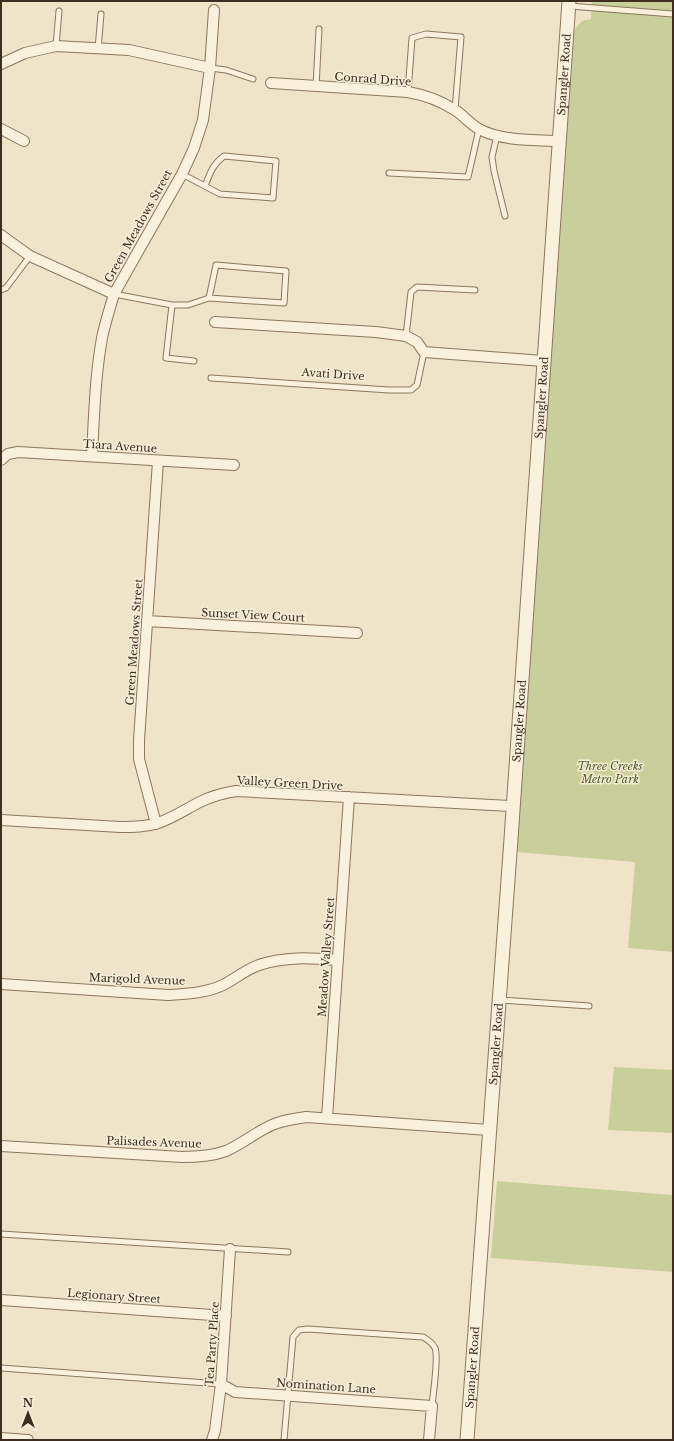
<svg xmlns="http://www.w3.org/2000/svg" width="674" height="1441" font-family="'Libre Baskerville',serif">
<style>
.green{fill:#c9cf9b}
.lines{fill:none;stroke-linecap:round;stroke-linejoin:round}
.service-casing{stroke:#8d765c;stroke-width:7}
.minor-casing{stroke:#8d765c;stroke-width:12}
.tertiary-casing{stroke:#8d765c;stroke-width:15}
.service{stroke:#faf1dc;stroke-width:5}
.minor{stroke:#faf1dc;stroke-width:10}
.tertiary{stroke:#faf1dc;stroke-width:13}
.labels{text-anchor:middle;stroke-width:3;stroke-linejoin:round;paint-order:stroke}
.street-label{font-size:11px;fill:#3d2e20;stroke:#f7eed8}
.park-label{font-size:11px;font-style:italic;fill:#4d5a26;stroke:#f7eed8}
</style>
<rect width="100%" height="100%" fill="#f0e4c8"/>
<!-- green -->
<path class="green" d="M588,1H673V952L628,948L635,862L516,852L574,30L582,21L591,19L592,3Z
M614,1067L673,1070V1133L608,1130Z
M497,1181L673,1195V1272L491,1258Z"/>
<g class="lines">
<!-- service casing -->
<g class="service-casing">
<path id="service" d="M569,6L673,14
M56,46L59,11
M98,49L101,14
M210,68L226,70L253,79
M316,87L319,29
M408,92L412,38L426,34L461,37L455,110
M497,135L492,157L494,171L505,216
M389,173L468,177L479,129
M182,174L220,194L273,198L276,161L224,156C213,164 210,173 205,186
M1,290L6,288L30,256
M114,294L172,305H188L209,298L284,303L286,271L216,265L209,298
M172,305L166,358L194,361
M406,336L411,292L417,287L475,290
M211,378L389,390H411L417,385L424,352
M500,1000L589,1006
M1,1234L288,1252
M1,1368L221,1384
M284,1440L293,1337L299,1330L308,1329L423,1337C428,1340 432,1342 435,1348C439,1358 433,1393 432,1406"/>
</g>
<!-- minor casing -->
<g class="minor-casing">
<path id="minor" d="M1,64L25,53L56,46L129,50L210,68
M271,83L408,92C425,95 441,101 455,110C463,115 470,124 479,129C501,141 534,140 559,141
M1,129L24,141
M1,235L30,256L114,294
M215,322L376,332L406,336L417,342L424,352L543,361
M92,456C94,417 95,377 102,338C105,323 110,308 114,294L182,174L194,148L203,120L210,68L214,10
M1,460L8,454L18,452L234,465
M147,621L357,633
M1,820L120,827C133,827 146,827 158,823C173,818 186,809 200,802C212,796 223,793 236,791L512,806
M156,824L139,759V740L158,461
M1,984L168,995C186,994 208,993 225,984C236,978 247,969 259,965C285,956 311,958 338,960
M327,1118L349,797
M1,1146L182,1157C197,1157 212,1156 226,1151C242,1144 256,1132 272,1125C283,1120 294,1119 306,1117L489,1130
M1,1300L226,1316
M221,1384L235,1392L432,1406L429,1440
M1,1438L28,1440
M212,1440L215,1431L221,1384L230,1249"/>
</g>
<!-- tertiary casing -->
<g class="tertiary-casing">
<g id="tertiary">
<path id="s1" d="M467,1440L511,839L569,1"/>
</g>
</g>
<!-- service -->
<use href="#service" class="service"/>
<!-- minor -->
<use href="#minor" class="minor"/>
<!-- tertiary -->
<use href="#tertiary" class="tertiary"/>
</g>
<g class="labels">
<!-- street labels -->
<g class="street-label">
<text dy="4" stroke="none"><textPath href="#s1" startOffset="1369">Spangler Road</textPath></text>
<text transform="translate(373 79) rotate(4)" y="4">Conrad Drive</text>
<text transform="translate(138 226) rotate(-61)" y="4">Green Meadows Street</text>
<text transform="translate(333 374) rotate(4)" y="4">Avati Drive</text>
<text dy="4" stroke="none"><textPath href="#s1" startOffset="1045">Spangler Road</textPath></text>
<text transform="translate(120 446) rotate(4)" y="4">Tiara Avenue</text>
<text transform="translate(253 615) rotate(3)" y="4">Sunset View Court</text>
<text transform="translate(134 642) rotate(-86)" y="4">Green Meadows Street</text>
<text dy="4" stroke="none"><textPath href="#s1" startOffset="721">Spangler Road</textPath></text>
<text transform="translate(290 783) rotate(3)" y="4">Valley Green Drive</text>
<text transform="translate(326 957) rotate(-86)" y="4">Meadow Valley Street</text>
<text transform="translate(137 979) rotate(2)" y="4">Marigold Avenue</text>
<text dy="4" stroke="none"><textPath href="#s1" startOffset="397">Spangler Road</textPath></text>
<text transform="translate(154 1142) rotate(2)" y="4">Palisades Avenue</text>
<text transform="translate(114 1296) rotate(4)" y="4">Legionary Street</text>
<text transform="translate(212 1344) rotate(-86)" y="4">Tea Party Place</text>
<text dy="4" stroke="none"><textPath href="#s1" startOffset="73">Spangler Road</textPath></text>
<text transform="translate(326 1386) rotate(4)" y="4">Nomination Lane</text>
</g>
<!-- park labels -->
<g class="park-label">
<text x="610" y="770">Three Creeks<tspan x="610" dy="13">Metro Park</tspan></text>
</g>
</g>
<!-- border -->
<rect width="674" height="1441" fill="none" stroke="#3d2e20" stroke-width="4"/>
<!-- north arrow -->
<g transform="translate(28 1413)" stroke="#f7eed8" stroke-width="3" paint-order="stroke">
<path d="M0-3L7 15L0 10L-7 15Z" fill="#3d2e20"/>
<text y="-6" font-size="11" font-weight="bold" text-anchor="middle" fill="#3d2e20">N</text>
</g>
</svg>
